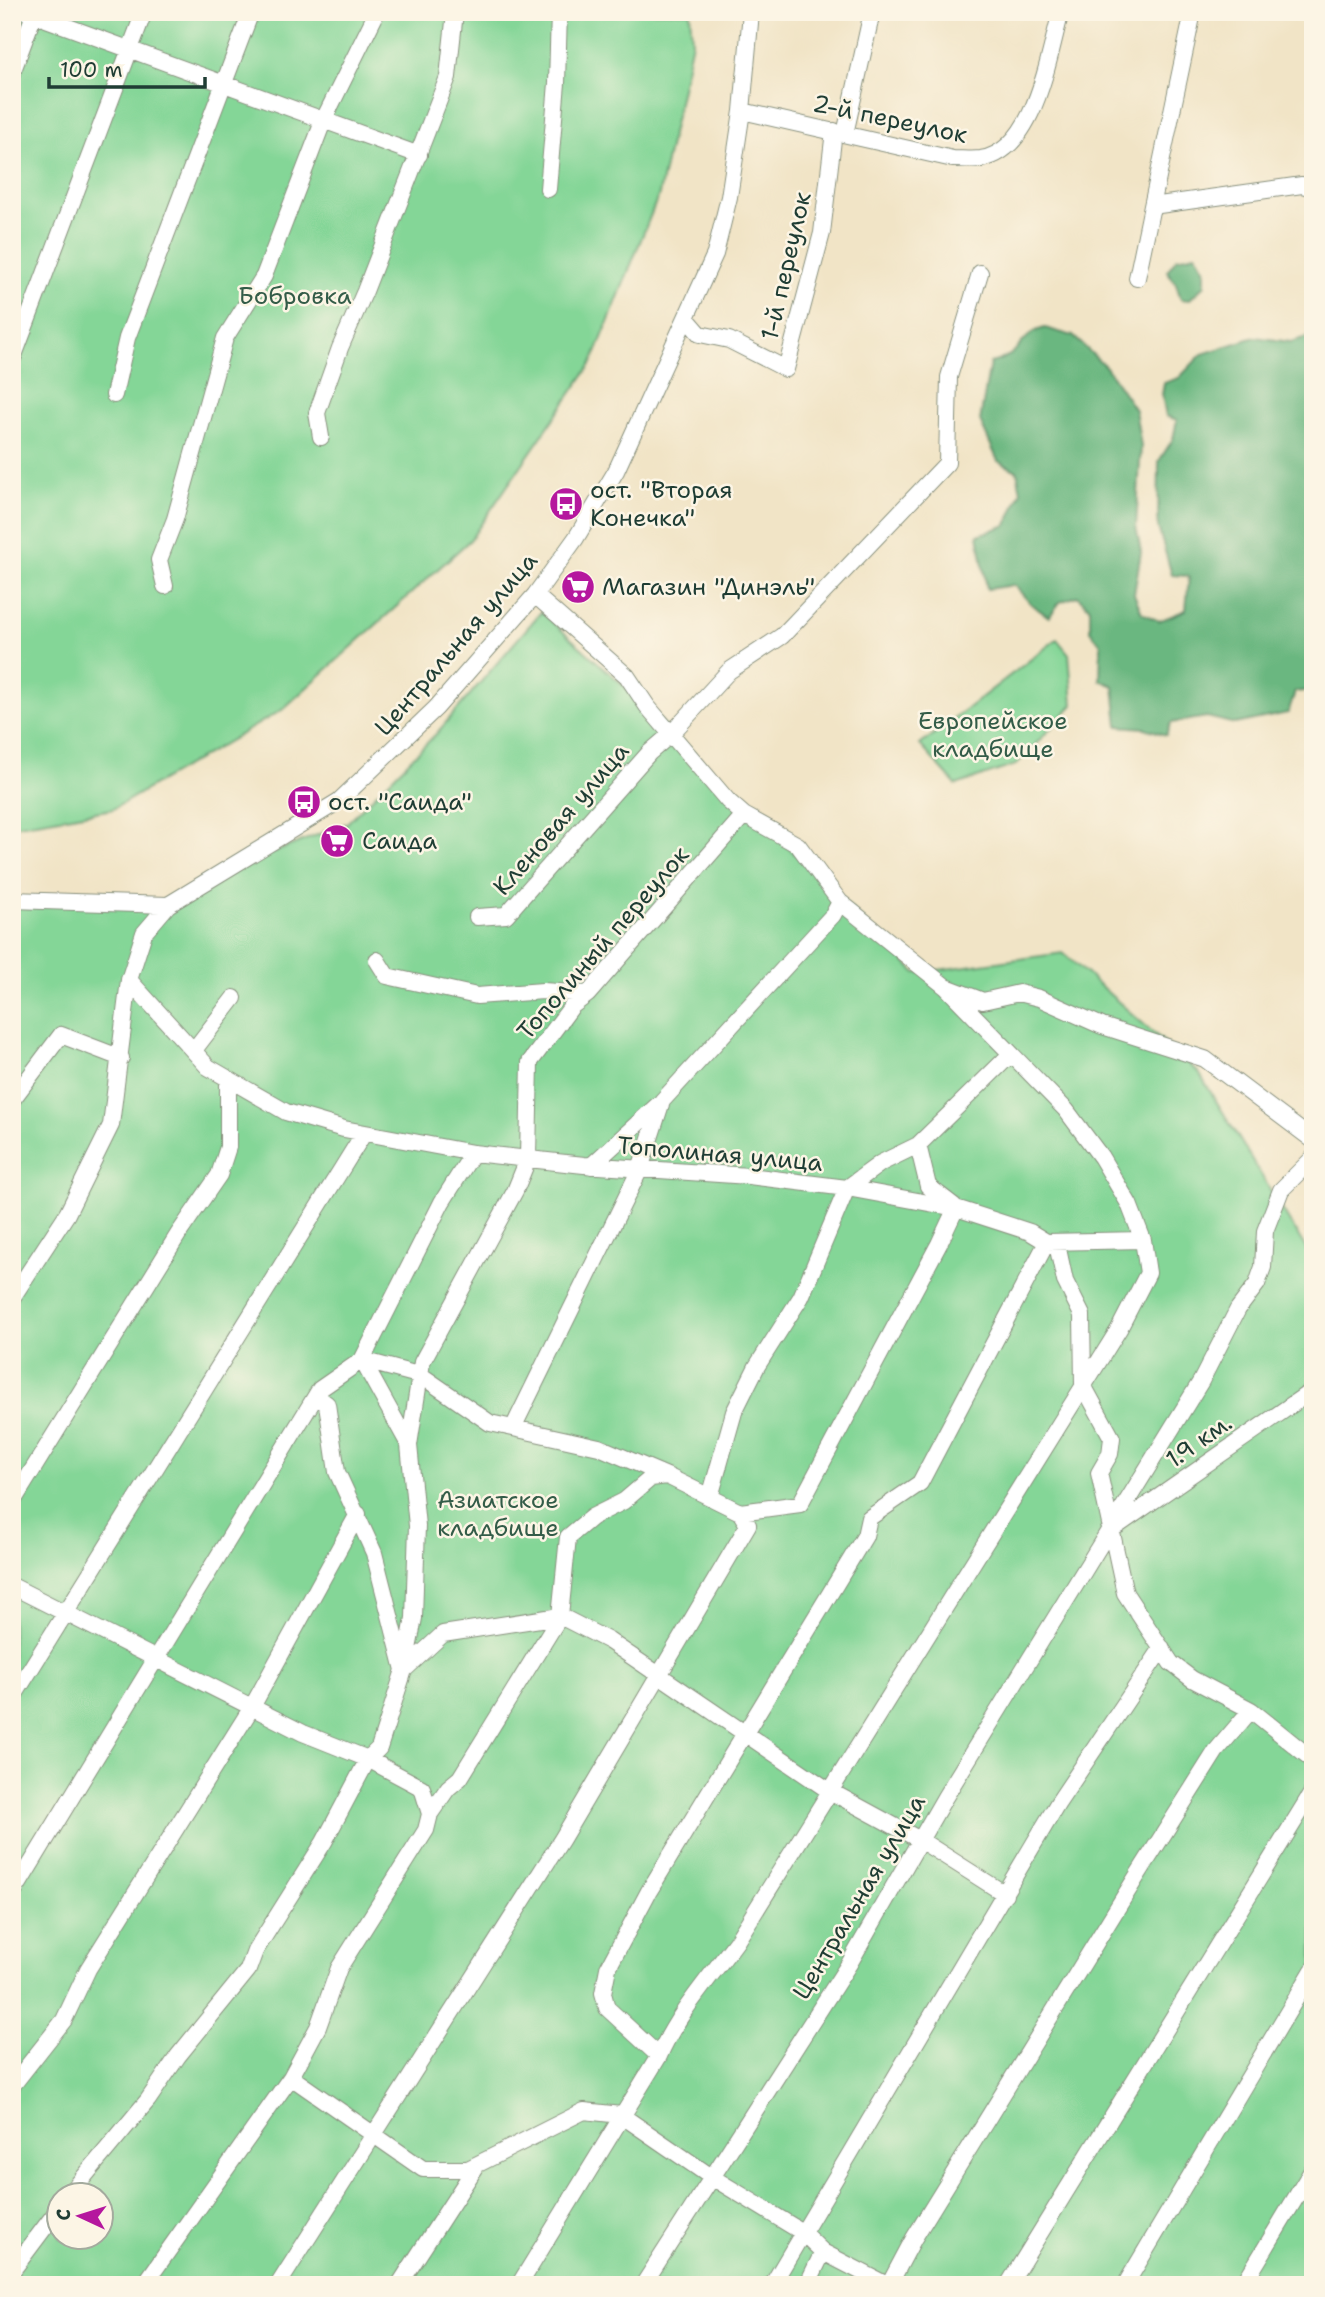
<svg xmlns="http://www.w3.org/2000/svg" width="1325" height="2297" font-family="'Shantell Sans',sans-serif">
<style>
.green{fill:#84d697;stroke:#528a66;stroke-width:2;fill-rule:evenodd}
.forest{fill:#6bb780;stroke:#457a5a;stroke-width:2}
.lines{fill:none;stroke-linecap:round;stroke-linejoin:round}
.minor-casing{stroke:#88907d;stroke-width:18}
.minor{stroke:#fff;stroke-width:16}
.labels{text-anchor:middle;stroke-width:5;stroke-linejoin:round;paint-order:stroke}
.street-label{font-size:24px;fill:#1f3d34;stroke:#fcf5e5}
.park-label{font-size:24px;fill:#335c48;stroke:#fcf5e5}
.poi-label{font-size:24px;fill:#1f3d34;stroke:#fcf5e5;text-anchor:start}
</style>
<rect width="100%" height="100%" fill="#fcf5e5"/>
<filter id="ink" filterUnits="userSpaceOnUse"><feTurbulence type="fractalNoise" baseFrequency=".0143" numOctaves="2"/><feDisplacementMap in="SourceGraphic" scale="14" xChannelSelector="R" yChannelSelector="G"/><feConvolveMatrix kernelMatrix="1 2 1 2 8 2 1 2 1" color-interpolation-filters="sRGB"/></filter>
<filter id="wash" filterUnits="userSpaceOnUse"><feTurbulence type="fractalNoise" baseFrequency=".00686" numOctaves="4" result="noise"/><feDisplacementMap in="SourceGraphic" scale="28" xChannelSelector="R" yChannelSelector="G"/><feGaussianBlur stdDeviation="1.57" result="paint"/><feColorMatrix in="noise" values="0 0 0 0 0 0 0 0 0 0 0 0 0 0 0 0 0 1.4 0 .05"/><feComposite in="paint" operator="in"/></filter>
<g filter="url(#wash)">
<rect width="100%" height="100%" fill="#f1e4c6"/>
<!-- green -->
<path class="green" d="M12,12H690L692,42L659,194L592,363L470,540L282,710L113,809L12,826Z
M541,612L630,691L916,973L1063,953L1199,1073L1313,1260V2285H12V900L168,905L253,861L347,823L437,733ZM60,2196H102V2238H60Z
M1057,639L1069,654L1073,705L1016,765L956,785L920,745Z"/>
<!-- forest -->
<path class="forest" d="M1196,254L1205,270V285L1189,300L1181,299L1176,284L1167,271L1177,258Z
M1045,328L1073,336L1106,367L1135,410L1141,446L1136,527L1141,552L1134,594L1142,613L1159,621L1186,610L1189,576L1172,575L1158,527L1159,461L1173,439L1177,420L1166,416L1162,395L1164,383L1179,378L1202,354L1255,337L1291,342L1313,335V690L1295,692L1288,713L1235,724L1207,717L1171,723L1166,735L1145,728L1118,726L1114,686L1100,680L1101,644L1090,631V608L1077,596L1060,602L1049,617L1031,604L1014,585L987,589L978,535L1007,525L1021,492L1017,471L998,461L980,421L990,363C1025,355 1017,335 1045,328Z"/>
</g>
<g filter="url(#ink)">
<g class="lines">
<!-- minor casing -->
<g class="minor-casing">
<path id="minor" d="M27,12L419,155
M1193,12L1152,206L1302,185L1313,188
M12,73L35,12
M742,111L953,159C962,159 972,160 981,159C1036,150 1048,56 1061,12
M845,134L872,12
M548,189L557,83L559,12
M1137,278L1152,206
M687,319L700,334L729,340L786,369L822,233L834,131
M12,361L144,12
M114,395L127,338L251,12
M321,437L317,413L340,348L365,291L448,77L455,12
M165,586L159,560L175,519L225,338L264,276L324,119L377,12
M12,900L168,905L339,801L436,708L535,595L576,538L616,471L715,254L729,197L742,111L751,12
M477,917L506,915L649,753L671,734L729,671L782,636L947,463L949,377L980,273
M377,960L387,976L477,996L543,991L588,994
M129,980L208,1067L286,1112L344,1129L473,1153L584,1165L749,1176L847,1188L956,1208L1030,1232L1058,1249L1065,1281L1082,1315L1083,1385L1112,1438L1110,1454L1099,1473L1125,1593L1171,1663L1192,1679L1251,1710L1313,1760
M949,988L983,1001L1019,993L1039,998L1102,1026L1205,1059L1313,1140
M194,1050L234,998
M12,1100L61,1035L121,1058
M918,1145L928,1186L954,1206
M528,1157L530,1062L572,1006L588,994L744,815
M591,1166L659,1104
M847,1188L881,1163L918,1145L1011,1054
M1047,1242L1143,1240
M12,1298L67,1214L111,1125L129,980L144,933L168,905
M316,1396L327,1404L337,1472L374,1553L404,1670L443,1634L560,1616L609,1641L828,1790L920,1840L1005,1894
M409,1445L362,1360L422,1376L490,1423L513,1428
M667,1476L599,1447L513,1428L640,1169L662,1101L833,915L840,902
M710,1497L734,1412L757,1366L801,1297L847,1188
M12,1503L179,1233L219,1175L228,1147V1080
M1117,1526L1313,1390
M12,1586L303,1733L368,1759L422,1788L430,1814L426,1830L339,1968L318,2027L291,2077L423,2169H468L584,2111L621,2115L710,2176L802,2232L823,2252L887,2285
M12,1699L364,1133
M430,1814L448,1788L460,1778L560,1616L568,1537L592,1517L624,1501L651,1478L667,1476L740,1512
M12,1895L320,1389L362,1360L442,1202L473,1153
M659,2056L607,2008L603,1993L608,1968L649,1891L865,1536L869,1518L920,1483L1047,1242
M12,2086L64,2020L88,1969L252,1707L358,1514
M68,2196L148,2100L178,2056L248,1970L255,1951L324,1842L368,1759L379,1748L404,1670L414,1618L417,1526L409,1445L422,1362L515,1191L528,1159
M12,2271L60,2207
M144,2285L291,2077
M278,2285L562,1839L748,1525L740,1512L800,1504L939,1244L956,1208
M399,2285L477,2165
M519,2285L659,2056C677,2014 709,1979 736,1942L1119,1329L1148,1273L1143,1240L1129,1204L1101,1157L1066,1110L946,987L840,902L798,845L744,815L728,801L647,706L627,676L535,595
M643,2285L849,1964L945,1797L1201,1381L1238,1309L1257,1284L1263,1267L1265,1231L1281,1190L1313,1158
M772,2285L1058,1803L1162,1648
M807,2285L823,2252
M889,2285L914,2238L1137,1876L1216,1751L1251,1710
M1008,2285L1313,1791
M1125,2285L1313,1970
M1243,2285L1313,2169"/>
</g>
<!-- minor -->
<use href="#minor" class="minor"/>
</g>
</g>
<!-- icons -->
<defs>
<g id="bus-disc" transform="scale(1.75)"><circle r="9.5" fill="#b5179e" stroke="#fcf5e5"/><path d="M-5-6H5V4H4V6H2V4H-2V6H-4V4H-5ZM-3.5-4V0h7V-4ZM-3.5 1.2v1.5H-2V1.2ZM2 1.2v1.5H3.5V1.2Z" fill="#fff"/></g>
<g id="supermarket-disc" transform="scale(1.75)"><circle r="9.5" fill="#b5179e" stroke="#fcf5e5"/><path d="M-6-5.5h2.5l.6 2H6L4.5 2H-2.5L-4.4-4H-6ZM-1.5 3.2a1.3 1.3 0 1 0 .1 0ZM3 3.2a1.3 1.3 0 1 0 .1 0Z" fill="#fff"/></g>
</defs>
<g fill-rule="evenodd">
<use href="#bus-disc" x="566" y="504"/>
<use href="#supermarket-disc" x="578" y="587"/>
<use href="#bus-disc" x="304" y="802"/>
<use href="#supermarket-disc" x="337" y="841"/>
</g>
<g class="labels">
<!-- street labels -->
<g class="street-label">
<text transform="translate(890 119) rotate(12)" y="8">2-й переулок</text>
<text transform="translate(786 266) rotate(-77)" y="8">1-й переулок</text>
<text transform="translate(456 644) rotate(-49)" y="8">Центральная улица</text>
<text transform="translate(561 819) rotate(-49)" y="8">Кленовая улица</text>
<text transform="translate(603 943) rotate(-49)" y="8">Тополиный переулок</text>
<text transform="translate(720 1154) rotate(5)" y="8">Тополиная улица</text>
<text transform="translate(1199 1441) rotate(-35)" y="8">1.9 км.</text>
<text transform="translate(859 1897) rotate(-59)" y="8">Центральная улица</text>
</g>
<!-- park labels -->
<g class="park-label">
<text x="295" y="304">Бобровка</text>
<text x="993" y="729">Европейское<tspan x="993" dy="28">кладбище</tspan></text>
<text x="498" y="1508">Азиатское<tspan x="498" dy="28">кладбище</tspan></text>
</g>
<!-- poi labels -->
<g class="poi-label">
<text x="590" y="498">ост. "Вторая<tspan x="590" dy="28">Конечка"</tspan></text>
<text x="602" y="595">Магазин "Динэль"</text>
<text x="328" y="810">ост. "Саида"</text>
<text x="362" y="849">Саида</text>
</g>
</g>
<!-- margin -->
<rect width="1325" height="2297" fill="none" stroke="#fcf5e5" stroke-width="42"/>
<!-- north arrow -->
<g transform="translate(80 2216) rotate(274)"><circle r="33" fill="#fcf5e5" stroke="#a4ab9e" stroke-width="2"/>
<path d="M0-5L12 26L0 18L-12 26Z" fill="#b5179e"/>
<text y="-10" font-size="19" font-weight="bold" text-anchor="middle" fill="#1f3d34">С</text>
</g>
<!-- scale -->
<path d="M49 77v10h156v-10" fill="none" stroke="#1f3d34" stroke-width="3.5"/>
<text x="60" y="77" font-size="21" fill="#1f3d34" stroke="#fcf5e5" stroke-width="5" paint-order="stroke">100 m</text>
</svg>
